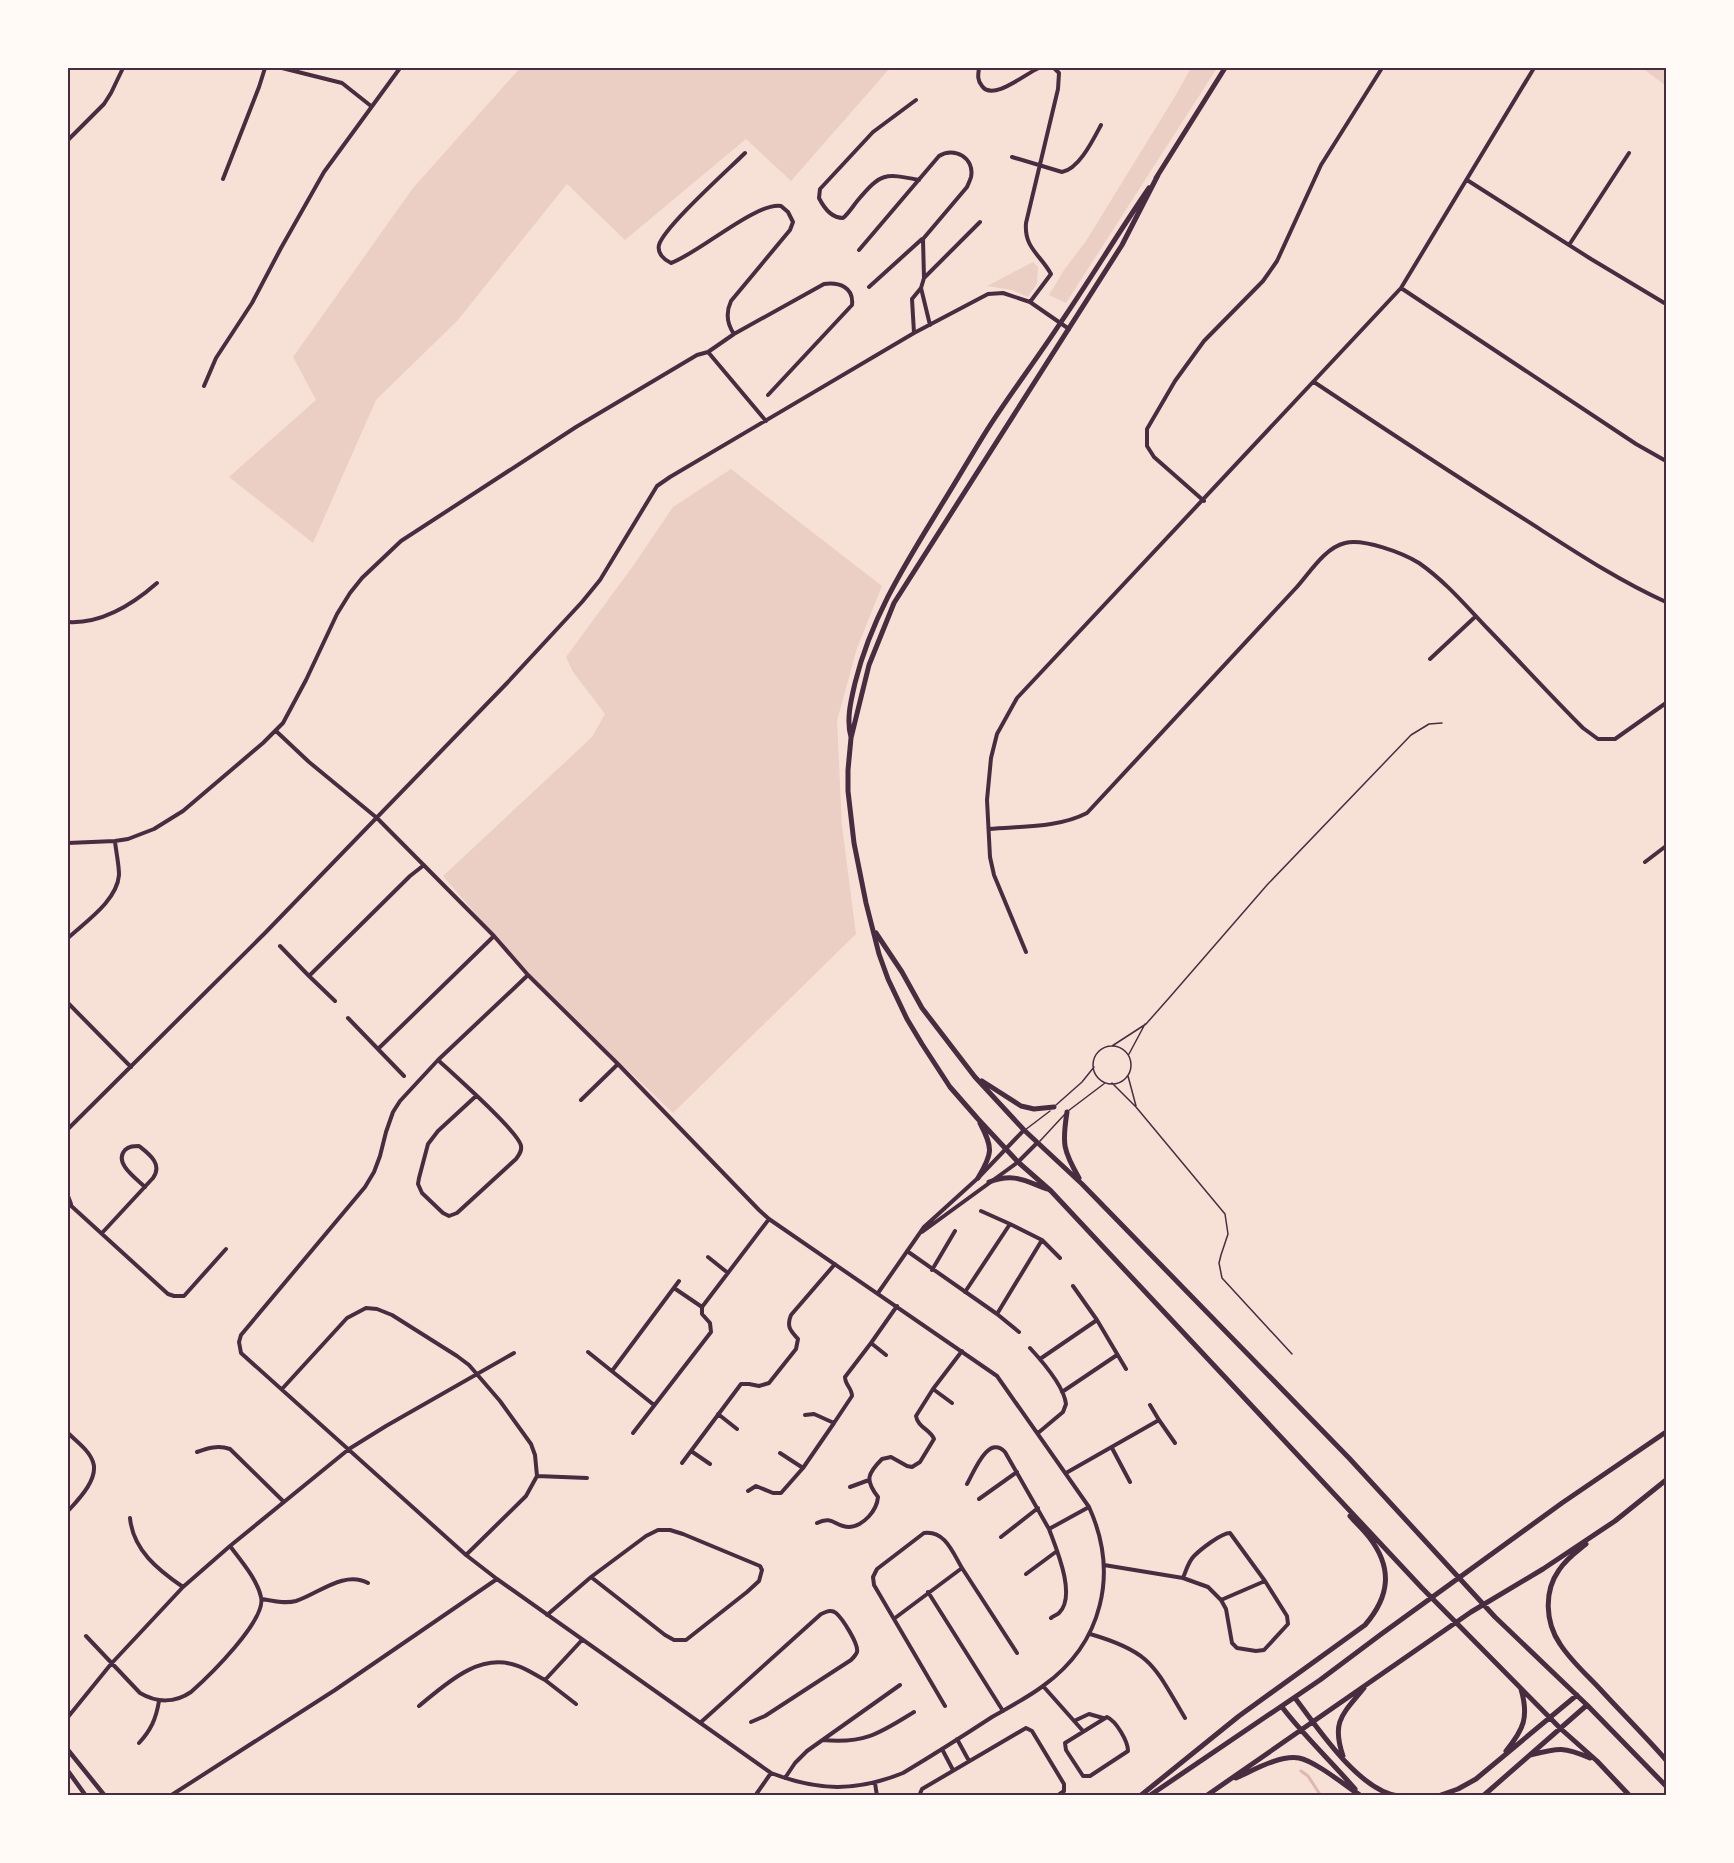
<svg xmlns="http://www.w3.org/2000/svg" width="1734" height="1863" font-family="Raleway,sans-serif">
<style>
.green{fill:#ebcfc5}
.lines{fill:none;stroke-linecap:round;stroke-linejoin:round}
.stream{stroke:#dcb8b0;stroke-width:3}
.service{stroke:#4a2c40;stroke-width:1.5}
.minor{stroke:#4a2c40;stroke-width:4}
.tertiary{stroke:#4a2c40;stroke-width:4.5}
.secondary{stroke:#4a2c40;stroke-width:5}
.neatline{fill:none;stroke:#4a2c40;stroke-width:2}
</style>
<rect width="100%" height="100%" fill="#f7e1d7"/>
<!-- green -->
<path class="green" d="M520,68H890L791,181L746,139L625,240L567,184L458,320L376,400L313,543L229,477L316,400L293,357L413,188Z
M1191,68H1217L1066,303L1049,295L1064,270L1086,241L1174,98Z
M1642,68H1666V86Z
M1033,262L1038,267L1037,284L1028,297L1012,290L987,286Z
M731,469L882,586L857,648L837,721L842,826L856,934L673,1113L528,975L443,876L592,737L605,714L573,672L566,657L633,566L673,507Z"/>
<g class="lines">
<!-- stream -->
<path class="stream" d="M1301,1771L1308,1776L1321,1796"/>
<!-- service -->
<path class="service" d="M1112,1046L1146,1024L1169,998L1267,885L1411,735L1429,724L1442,723
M1093 1065a19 19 0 1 1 38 0a19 19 0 1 1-38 0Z
M1129,1054L1145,1024
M1128,1076L1136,1106
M1112,1083L1136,1107L1225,1214L1228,1234L1221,1255L1219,1263L1222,1278L1292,1354
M1056,1105L1082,1082L1094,1067
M1068,1111L1105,1083
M1025,1130L1050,1111
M1040,1141L1065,1114"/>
<!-- minor -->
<path class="minor" d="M282,68L342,83L371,106
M979,68C978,75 977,80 982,86C993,102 1026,73 1039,68
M916,100L873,132L820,189L819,198C824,208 832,218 843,218C849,213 853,206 858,200C881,173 884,173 919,180
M68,140L104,104L111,93L123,68
M1012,157L1062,172C1079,169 1093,140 1101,125
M223,179L259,87L265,68
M1467,180L1591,259L1666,304
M1569,245L1629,153
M859,250L939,156C954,146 975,158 971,177C970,181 968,184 967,187L923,239L924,278
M869,287L922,239
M921,288L930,325
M1401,288L1636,444L1666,461
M1030,302L1051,274C1040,254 1024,248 1026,223L1058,89L1059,73L1054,68
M914,333L912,299L921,288L924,278L980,222
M734,334C727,324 726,312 731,301L790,230L793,222L788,212L781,206C756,202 699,253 671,263C664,260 657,253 659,245C664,227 729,169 745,153
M708,352L734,334L824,284C839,282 854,287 852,305L768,395
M1314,382C1383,428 1451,473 1521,517C1568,547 1615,579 1666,602
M204,386L216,358L252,303L281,248L324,172L400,68
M1204,501L1154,457L1147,446V429L1175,381L1204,341L1263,281L1277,261L1321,165L1382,68
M68,622C102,624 132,605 157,583
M1430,659L1476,616
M276,731L309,762L377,818L494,936L528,975L618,1064L759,1210L769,1219L997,1376L1089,1507C1119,1573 1103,1643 1043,1686C1027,1698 1009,1707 992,1717C963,1736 933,1755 903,1773C856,1792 818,1791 771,1773L497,1579L466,1555L241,1353L239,1342L241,1335L365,1187L374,1172L380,1156L386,1132L393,1112L400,1101L438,1060L528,975
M989,829C1022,826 1058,828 1087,813L1295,589C1309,574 1324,548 1345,543C1363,538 1403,553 1419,563C1445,581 1466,606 1488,629C1520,662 1551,696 1583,728L1598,739H1615L1666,703
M68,843L115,841L128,839L154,829L183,811L263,743L283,723L306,680L337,614L350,593L362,578L401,541L576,427L697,355L708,352L766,421
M1645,862L1666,846
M68,938C85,922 117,901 119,875C119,864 116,852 115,841
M280,946L309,976
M1026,952L994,875L990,857L987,800L991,758L997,734L1017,698L1401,288L1534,68
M335,1001L309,976L410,876L424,865
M68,1003L131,1067
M348,1018L404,1076
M378,1049L494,936
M438,1060C452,1073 520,1133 521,1146C522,1151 519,1155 516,1159L457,1213L449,1216L443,1213L422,1193L418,1184L419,1178L428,1144L438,1131L476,1096
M581,1100L618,1064
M68,1129L265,933L508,682L582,602L600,580L657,486L670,477L914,333L988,294L1003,293L1030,302L1069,329
M68,1196L71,1204
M68,1203L168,1294L174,1296H184L226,1249
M1010,1224L1042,1240L1060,1258
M922,1232L1018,1162L1037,1143
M102,1233L153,1178C163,1164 149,1154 139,1146C134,1146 129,1146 125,1150C113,1163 137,1179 145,1187
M907,1251L997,1314L1019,1332
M708,1257L728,1273
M932,1270L955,1231
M674,1288L702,1307
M965,1292L1010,1224L981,1211
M878,1293L924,1227L978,1178L1024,1130
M997,1314L1042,1240
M1097,1320L1126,1369
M1030,1348C1042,1361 1064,1387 1066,1404L1063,1412L1038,1433
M588,1352L654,1405
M886,1355L871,1343L897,1306
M1040,1359L1097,1320L1073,1286
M612,1371L679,1281
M282,1389L347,1318L366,1308L377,1309L392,1315L457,1356L469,1365L500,1401L531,1444L535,1455L537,1476L526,1496L466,1555
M1062,1392L1117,1355
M952,1403L933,1389L962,1351
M718,1414L737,1429
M805,1415L814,1414L834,1423L852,1396C852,1388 845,1385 845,1377L871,1343
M1159,1420L1175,1443
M68,1433C76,1441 89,1450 93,1462C99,1479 78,1500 68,1511
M633,1433L711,1332L710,1323L702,1314V1307L769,1219
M1112,1448L1130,1482
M691,1451L710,1464
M197,1452C208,1448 218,1445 230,1449L284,1502
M780,1453L803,1468L834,1423
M682,1463L741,1384H749L759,1386L769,1383L796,1349L798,1339C791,1331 786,1327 791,1315L835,1264
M1066,1473L1159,1420L1150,1405
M537,1476L587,1478
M967,1484C974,1472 988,1434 1005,1452L1049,1529
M850,1487L869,1480
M748,1491L756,1486L773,1493H781L803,1468
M979,1499L1017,1472
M130,1518C133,1550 158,1570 183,1587
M817,1523C833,1515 835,1527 849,1527C864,1526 877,1510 878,1497C865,1480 867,1474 882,1459L891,1457L907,1466L912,1467L920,1462L934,1439C930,1429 918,1428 916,1416L933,1389
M1001,1537L1038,1508
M1104,1565L1183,1578L1208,1587L1221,1600L1226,1609L1232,1643L1237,1648L1256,1651L1264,1650L1288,1624L1287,1616L1265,1581L1230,1533C1221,1533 1200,1550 1194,1556C1188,1562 1186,1571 1183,1578
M1026,1574L1057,1551
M928,1592L1003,1711
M262,1599C273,1601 285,1604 296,1601C318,1594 344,1570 368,1583
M1221,1600L1265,1581
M547,1615L591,1577L646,1536L658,1530H670L683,1534L760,1566L762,1570L759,1581L747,1592L686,1640H674L665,1635L591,1577
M895,1618L962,1568L1017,1653
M1051,1618C1053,1616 1057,1615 1059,1613C1077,1596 1056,1548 1049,1529L1089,1507
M1090,1634C1152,1652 1154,1666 1185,1718
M86,1636L140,1693C157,1703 175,1703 191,1692C208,1677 267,1620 261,1597C257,1579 241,1561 230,1546
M1043,1686L1083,1731
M576,1704L545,1680L582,1640
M419,1706C446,1684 478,1653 515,1665C526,1668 535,1675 545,1680
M945,1706L874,1585L873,1577L877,1569L924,1533C945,1530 953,1553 962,1568
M68,1717L111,1664L183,1587L230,1546L349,1449L386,1426L514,1353
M1107,1717C1116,1721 1128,1741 1128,1751L1090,1776H1083L1066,1750L1065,1743Z
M1074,1721L1089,1714L1103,1718
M700,1723L821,1614C826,1612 831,1609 836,1613C842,1618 859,1644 857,1652C856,1655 854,1657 851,1660L765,1716L751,1722
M957,1739L969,1761
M823,1740C865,1744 880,1733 914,1712
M139,1743C151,1730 156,1719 159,1701
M942,1749L953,1770
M785,1778L795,1763L807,1751L900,1685
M875,1783L877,1796
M170,1796L335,1690L497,1579
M755,1796L771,1773
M919,1796L922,1789L1026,1728L1032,1731L1064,1784V1791L1057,1796"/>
<!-- tertiary -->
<path class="tertiary" d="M68,1750L105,1796
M68,1771L86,1796"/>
<!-- secondary -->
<path class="secondary" d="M1158,175L1122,245L894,603L869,665L851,738L848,770V791L854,843L866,903L879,954L888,979L907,1019L922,1044L950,1087L978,1119L1018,1162L1051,1191L1422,1588L1561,1729L1597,1761L1630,1796
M1156,178L1225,68
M851,737C846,720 851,700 855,683C872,615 906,563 942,504C957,480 972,454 987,430C1010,394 1036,360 1059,325C1090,280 1118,233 1149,188
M876,933L902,972L922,1008L975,1077L1024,1130L1082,1184L1349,1458L1495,1617L1587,1705L1666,1786
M982,1081L1021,1106L1034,1109L1054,1107
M1067,1112C1062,1144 1063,1150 1079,1178
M978,1178C993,1153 993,1148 980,1123
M989,1182C1014,1173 1023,1180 1047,1189
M1586,1544C1576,1552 1566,1559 1559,1570C1544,1591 1545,1622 1560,1644C1571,1661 1586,1674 1600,1689C1622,1713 1645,1736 1666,1760
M1295,1698C1318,1728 1358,1790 1398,1796
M1282,1707C1304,1736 1331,1761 1355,1789
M1506,1751C1524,1729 1529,1717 1521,1689
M1530,1755C1558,1748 1563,1746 1590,1758
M1343,1756C1331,1721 1343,1714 1364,1688
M1236,1778C1254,1770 1279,1755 1299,1758C1315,1761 1346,1786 1361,1796
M1140,1796L1239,1716L1365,1625C1390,1596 1393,1568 1369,1537C1363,1529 1356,1523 1350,1516
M1149,1796L1320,1680L1380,1635L1562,1503L1666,1432
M1206,1796L1471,1612L1543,1569L1615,1521L1666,1480
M1438,1796L1458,1789L1476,1779L1577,1695
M1483,1796L1587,1705"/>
</g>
<!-- border -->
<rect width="1734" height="1863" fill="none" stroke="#fffaf5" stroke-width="138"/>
<rect x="69" y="69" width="1596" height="1725" class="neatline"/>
</svg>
